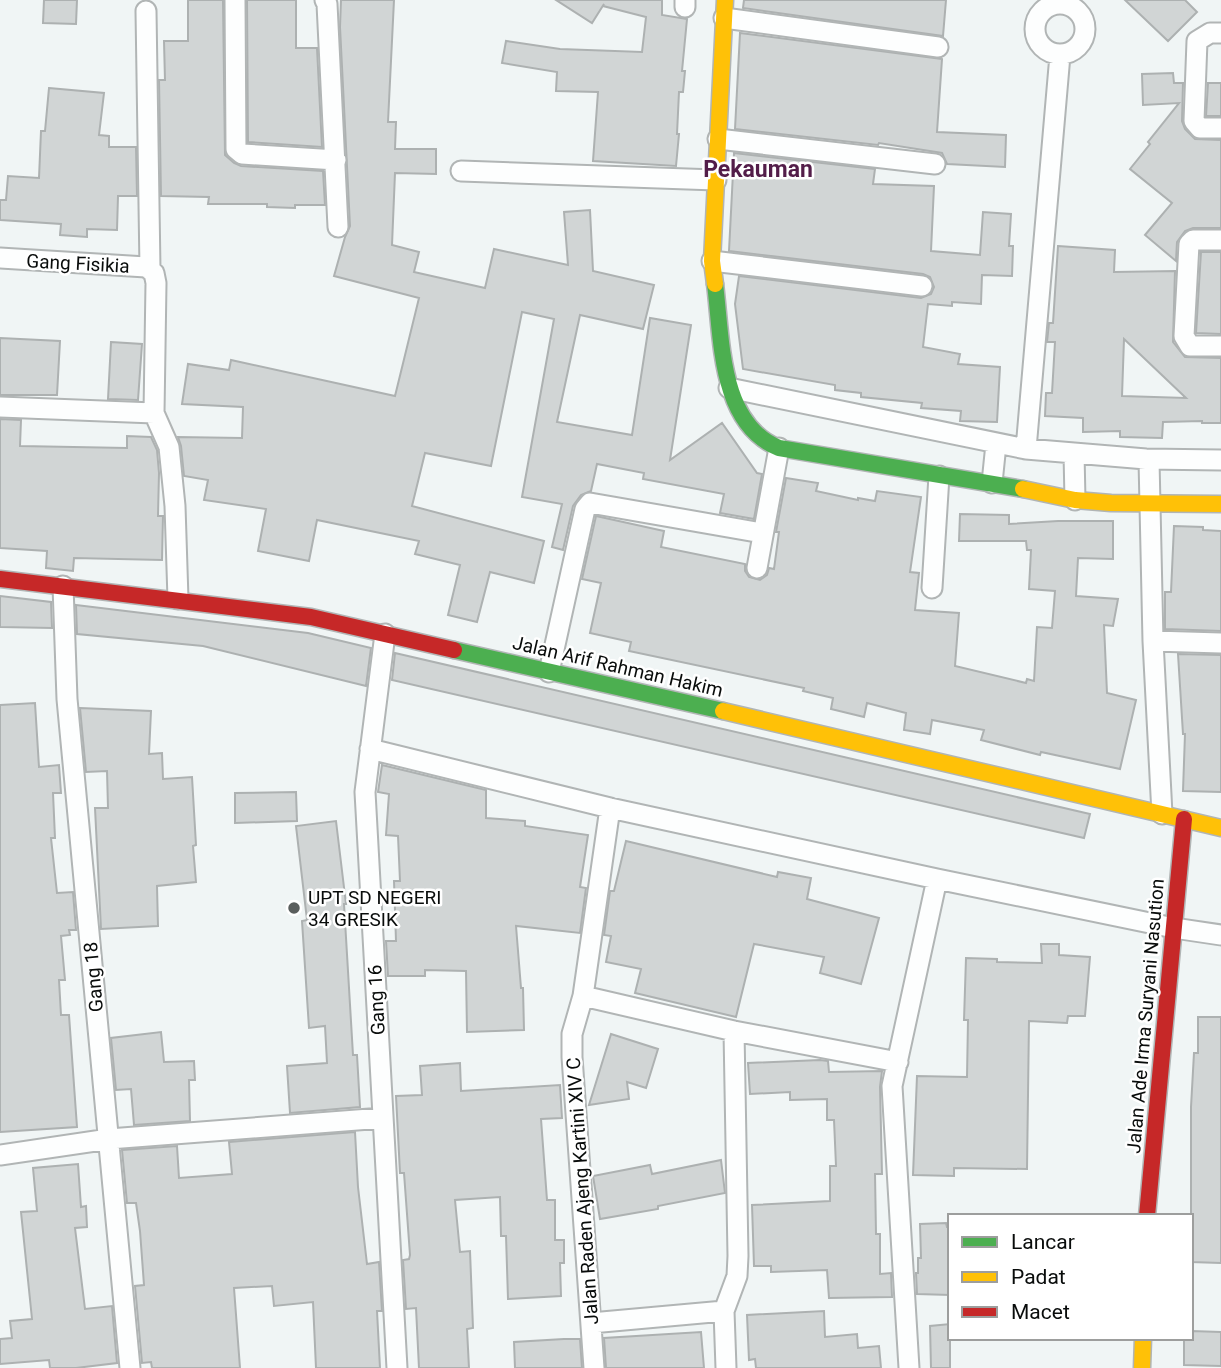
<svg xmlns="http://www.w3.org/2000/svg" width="1221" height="1368" font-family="Roboto,sans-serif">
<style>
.building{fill:#d1d5d5;stroke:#adb1b1;stroke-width:2;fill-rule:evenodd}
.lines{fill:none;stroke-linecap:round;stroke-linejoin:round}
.street-casing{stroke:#b1b5b5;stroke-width:23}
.fast-casing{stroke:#b1b5b5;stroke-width:19}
.slow-casing{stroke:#b1b5b5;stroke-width:19}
.jam-casing{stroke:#b1b5b5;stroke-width:19}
.street{stroke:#fdfefe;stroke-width:19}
.fast{stroke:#4caf50;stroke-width:16}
.slow{stroke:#ffc107;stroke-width:16}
.jam{stroke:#c62828;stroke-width:16}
.poi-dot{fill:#5a5e5d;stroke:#fff;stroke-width:2.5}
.labels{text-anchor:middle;stroke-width:5;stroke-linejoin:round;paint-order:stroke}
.street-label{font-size:19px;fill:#090c0b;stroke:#fff}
.poi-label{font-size:19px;fill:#090c0b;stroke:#fff;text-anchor:start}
.quarter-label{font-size:23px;font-weight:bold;fill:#531d49;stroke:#fff}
</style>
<rect width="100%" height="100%" fill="#f0f5f5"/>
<!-- building -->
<path class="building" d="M44,0H77L76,24L43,23Z
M188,0H223L225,155L234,163L241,166L323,171L325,205H295V208L267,207V204H208L209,197L161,196L159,80H165L164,41H188Z
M247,0H296V48H317L322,147L248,142Z
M341,0H394L388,122H396L395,149H436V174L395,173L392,245L419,252L414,272L485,288L494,249L568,265L564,212L590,210L593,271L654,285L643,329L580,315L557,422L632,435L650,318L691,325L670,460L722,423L757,473L762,474L754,519L720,513L724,494L643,479L644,473L597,464L591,491L581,495L573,506L563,550L552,547L562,504L522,497L554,319L522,312L491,466L425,453L412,506L544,541L534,583L490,572L477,622L448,615L460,565L415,554L419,541L317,520L309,561L258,551L266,509L204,500L208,480L184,476L181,446L178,437L242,438L243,407L182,404L188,364L229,370L231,360L395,396L419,298L334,276L345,237L350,226L340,27Z
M556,0H662V15L687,19L682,71H685L683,92H679L677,134H679L676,166L593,161L598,92L556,91L557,72L502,63L506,41L560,49L642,52L646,17L603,6L604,4L592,23Z
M744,0H946L943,36L743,8Z
M1125,0H1185L1197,12L1168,41Z
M740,33L942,59L937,132L1006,135L1005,167L947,164L942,153L879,143L878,145L735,129Z
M1173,73L1174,83H1183L1182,121L1185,129L1195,139L1221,140V228H1193L1185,231L1177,242L1176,261L1145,235L1172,203L1130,169L1150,144L1148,142L1179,103L1143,105L1142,74Z
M1208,83H1221V116H1206Z
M49,88L104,93L99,135L109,136V147H136L137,196H118L117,230L87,229V237L60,235L61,224L0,220V200H6L8,176L39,178L41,131H45Z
M734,153L875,169L873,184L934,186L931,251L980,255L983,212L1011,214L1009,246H1013L1012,276L982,275L981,304L952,302V306L928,304L923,347L960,354L958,364L1000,367L997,422L960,421L961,411L921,408L922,403L861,397V393L835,390V385L743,369L735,304L739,276L921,298L931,294L934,287L930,277L923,274L729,251Z
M1058,246L1115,250L1114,272L1175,271L1173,342L1185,357L1221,358V423H1202V421L1163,422L1162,438L1120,437V431L1083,432V418L1045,416L1046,393H1052L1055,342H1047L1049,323H1053ZM1124,339L1186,398L1122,396Z
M1201,252H1221V334L1196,333Z
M0,338L60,341L57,395H0Z
M111,342L142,344L138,400L108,399Z
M0,419L21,420L20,446L127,448V436L151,437L157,450L159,473L158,516H163L162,560L74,558L73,571L46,568L47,551L0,548Z
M786,478L818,483L816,491L858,500V498L875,501L877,491L921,497L910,572L919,573L915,610L959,613L955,666L1026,683L1027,679L1034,681L1037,627L1052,628L1055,591L1029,589L1031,550H1027L1026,541H959L960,514L1009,515V524L1058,521H1113V559L1078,558L1076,596L1118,599L1113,626L1104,625L1107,693L1136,700L1120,769L1041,752L1040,755L981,740L984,730L932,720L930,734L904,730L906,713L867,703L864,717L831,709L833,698L803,691L804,688L629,651L631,642L590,633L601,583L582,579L596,516L664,531L661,547L745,564V571L749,577L760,580L767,575L769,568L774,569L779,532H776Z
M1174,526L1203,527V530L1221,531V631L1165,629V592H1171Z
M0,596L51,602L52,628L0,627Z
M76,605L308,633L371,648L366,686L203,646L77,634Z
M395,653L1090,814L1084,838L392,680Z
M1178,654L1221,655V792L1183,791L1185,734H1183Z
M35,703L39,767L59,765L61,793H53L55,838H51L57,893L73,892L76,930H69L70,935L61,936L65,980H59L61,1015H69L77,1127L0,1132V705Z
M80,708L151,711L149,754L162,753L163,779L192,777L196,845L193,846L196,882L157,886L158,926L101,929L95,808H108L107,771L86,772Z
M382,765L486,790V818L525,821V826L588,835L580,887L586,888L580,933L516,926L521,988H523L524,1030L467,1032L466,971L425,970V976H388L386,941H396L394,881H400L398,836L386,835L389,794L378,792Z
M296,792L297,821L235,823V793Z
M336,821L346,904H344L353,1055H357L360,1107L290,1113L287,1066L327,1063L325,1026L309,1028L302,921L307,920L296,826Z
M626,841L777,877L778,872L811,878L807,899L879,918L861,984L820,973L824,957L754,944L736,1017L635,993L641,969L606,962L611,936L604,935L610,891H614Z
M1041,944H1059V955L1090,957L1085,1016H1068L1067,1023L1029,1021L1027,1169L954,1168V1176L913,1175L917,1076L967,1077L968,1020H964L966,958L997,959V962L1042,963Z
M1198,1017H1221V1263L1191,1262V1107L1194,1053H1198Z
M161,1032L164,1062L194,1061L195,1080H189L190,1121L134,1125L131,1089L116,1090L111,1038Z
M611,1034L658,1049L646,1088L627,1082L629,1099L589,1105Z
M820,1060L828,1061L829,1072L882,1071L880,1087L882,1174H875L876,1234H880V1274L891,1273L892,1297L829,1298L827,1270L771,1272V1266H754L752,1205L830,1201V1166H836L834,1120H827V1099L790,1100V1092L750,1094L748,1063Z
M460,1063L461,1091L560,1085L562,1118L541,1119L547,1200H555V1240H564V1263H560L561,1296L508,1299L506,1236H501L500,1197L455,1200L460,1252L470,1251L473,1328L467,1329L469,1368H419L416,1308L406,1309L403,1260L409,1259L410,1255L404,1173H400L396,1096L422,1095L420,1066Z
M355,1132L358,1187L367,1264L379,1262L382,1311H377L380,1368H316L313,1302L274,1306L272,1286L234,1288L240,1368H152L151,1362L142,1363L135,1286L144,1285L140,1231L136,1203H127L122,1150L177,1146L179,1178L232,1174L229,1142Z
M721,1160L725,1193L658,1206V1209L600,1219L593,1176L650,1165L652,1174Z
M78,1164L81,1207L86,1206L87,1227L75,1228L85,1309L112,1306L117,1363L76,1368H50L49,1360L0,1364V1339L12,1338L10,1321L32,1319L21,1212L37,1211L33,1168Z
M946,1223L947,1227H950V1295L917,1294L916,1273H918V1258H921L920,1224Z
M824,1311L825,1337L857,1334L858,1348L879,1346L881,1368H756L755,1359L749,1360L747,1315Z
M950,1324V1368H931L930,1326Z
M1191,1331L1221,1332V1366L1184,1365V1338H1191Z
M701,1332L704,1368H606L604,1338Z
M564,1339H580L582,1368H515L514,1342Z"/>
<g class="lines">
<!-- street casing -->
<g class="street-casing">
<path id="street" d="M235,0L236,149L242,154L336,160
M325,0L327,4L338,227
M1035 29a25 25 0 1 1 50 0a25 25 0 1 1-50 0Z
M685,7V0
M146,11L150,269
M724,18L938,47
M1221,33H1210L1197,41L1194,121L1200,128H1221
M718,139L935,164
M461,171L716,180
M1221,240H1193L1189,244L1184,336L1190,346H1221
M0,258L146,267L154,273L156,283L154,413L0,407
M712,261L922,286
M729,388L1026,449L1146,459L1221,460
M154,413L169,447L175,506L178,599
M1026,449L1060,55
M1074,453L1075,500
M1149,460L1153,641L1162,814
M992,483L996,444
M757,568L779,448
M63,586L67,699L130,1368
M932,588L939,476
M385,634L365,792L397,1368
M1153,641L1221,643
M549,672L585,509L590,503L762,533
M370,749L610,808L937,879L1174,928L1221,935
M583,996L734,1031L898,1062
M0,1155L109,1139L383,1118
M724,1311L726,1368
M591,1323L724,1311L737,1276L738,1256L734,1031
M594,1368L572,1057V1034L583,996L610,808
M909,1368L892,1086L937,879"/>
</g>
<!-- fast casing -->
<g class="fast-casing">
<path id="fast" d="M715,284C722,338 719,424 779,448L1023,489
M454,650L723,711"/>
</g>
<!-- slow casing -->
<g class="slow-casing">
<path id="slow" d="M715,284L712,261L725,0
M1023,489L1075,500L1111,503L1221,504
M723,711L1221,828
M1142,1368L1143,1338"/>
</g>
<!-- jam casing -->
<g class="jam-casing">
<path id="jam" d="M0,579L311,617L454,650
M1147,1216L1184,819"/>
</g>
<!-- street -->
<use href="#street" class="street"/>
<!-- fast -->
<use href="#fast" class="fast"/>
<!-- slow -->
<use href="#slow" class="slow"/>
<!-- jam -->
<use href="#jam" class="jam"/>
</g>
<!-- markers -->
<circle class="poi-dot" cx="294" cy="908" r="7"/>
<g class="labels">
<!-- street labels -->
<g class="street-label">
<text transform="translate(78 263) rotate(3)" y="7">Gang Fisikia</text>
<text transform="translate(618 666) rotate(13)" y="7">Jalan Arif Rahman Hakim</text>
<text transform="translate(93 977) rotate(-95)" y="7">Gang 18</text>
<text transform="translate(376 1000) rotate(-93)" y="7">Gang 16</text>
<text transform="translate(1145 1016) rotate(-85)" y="7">Jalan Ade Irma Suryani Nasution</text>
<text transform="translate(582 1191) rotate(-94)" y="7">Jalan Raden Ajeng Kartini XIV C</text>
</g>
<!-- poi labels -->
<g class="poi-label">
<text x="308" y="904">UPT SD NEGERI<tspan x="308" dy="22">34 GRESIK</tspan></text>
</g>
<!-- quarter labels -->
<g class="quarter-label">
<text x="758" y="177">Pekauman</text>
</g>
</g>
<!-- legend -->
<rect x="948" y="1214" width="245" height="126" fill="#ffffff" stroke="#9d9e9d" stroke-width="2"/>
<rect x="962" y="1237" width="35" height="10" fill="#4caf50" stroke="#9d9e9d" stroke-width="2"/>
<text x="1011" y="1249" font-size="21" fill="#090c0b">Lancar</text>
<rect x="962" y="1272" width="35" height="10" fill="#ffc107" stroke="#9d9e9d" stroke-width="2"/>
<text x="1011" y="1284" font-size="21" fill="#090c0b">Padat</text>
<rect x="962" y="1307" width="35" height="10" fill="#c62828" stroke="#9d9e9d" stroke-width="2"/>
<text x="1011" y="1319" font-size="21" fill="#090c0b">Macet</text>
</svg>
